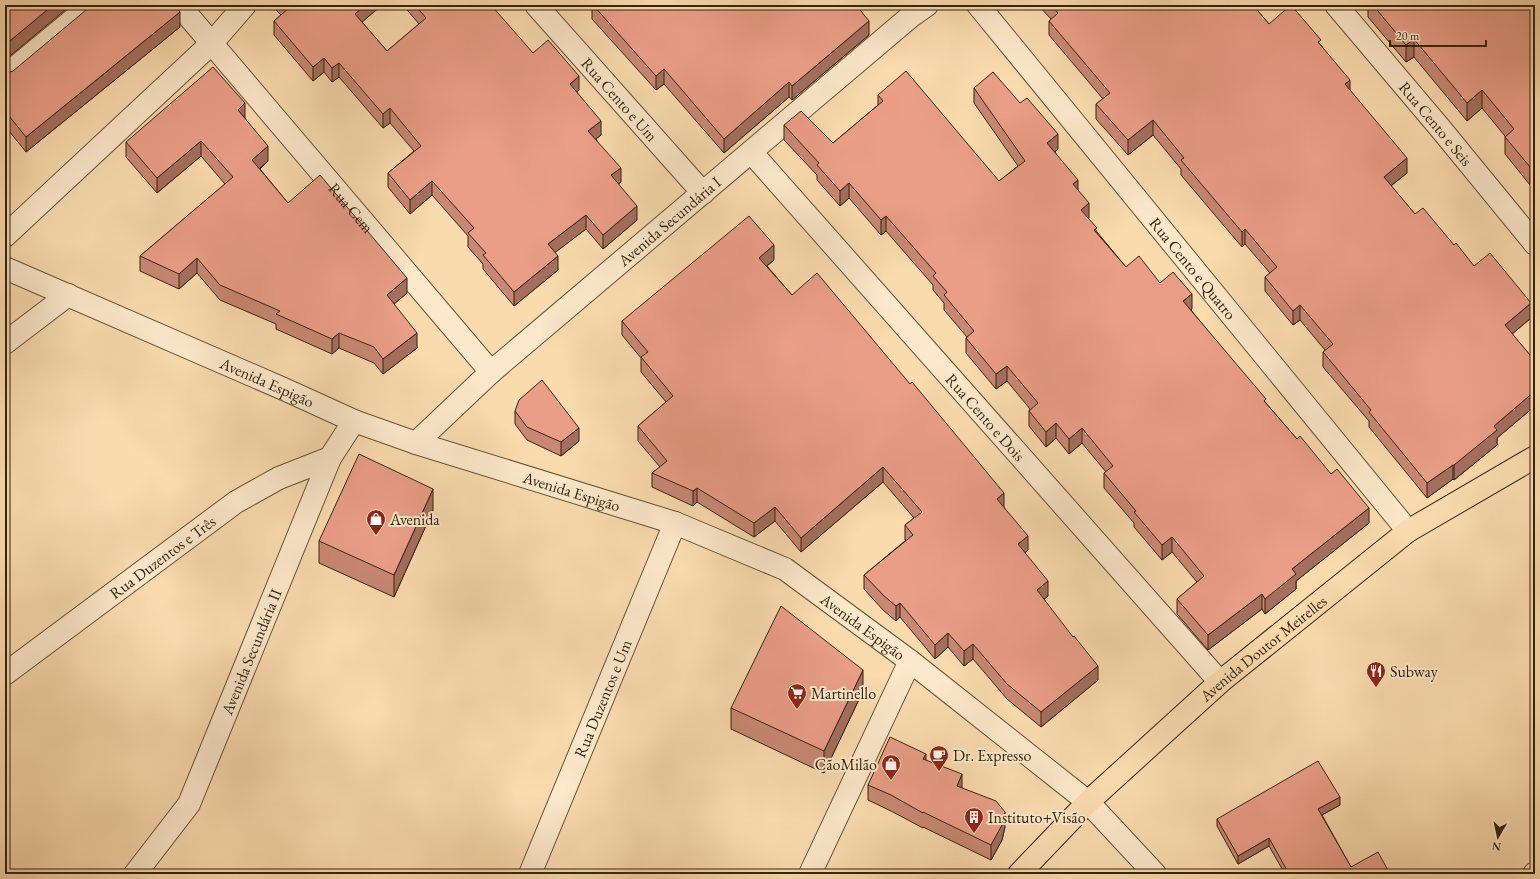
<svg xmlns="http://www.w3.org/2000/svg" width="1540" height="879" font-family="'EB Garamond',serif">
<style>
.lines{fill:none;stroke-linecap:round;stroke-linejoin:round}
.minor-casing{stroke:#665234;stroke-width:24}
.tertiary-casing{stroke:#665234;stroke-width:24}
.primary-casing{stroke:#34240c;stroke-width:24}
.minor{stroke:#fce8ca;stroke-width:22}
.tertiary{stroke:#fce8ca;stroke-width:22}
.primary{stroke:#fadbae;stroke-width:22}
.wall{fill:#c98874;stroke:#34240c}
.shaded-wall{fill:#a46f5e;stroke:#34240c}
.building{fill:#ea9e87;stroke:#34240c}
.labels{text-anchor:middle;stroke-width:4;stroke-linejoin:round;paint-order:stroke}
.street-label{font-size:16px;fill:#34240c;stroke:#fce8ca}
.poi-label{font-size:16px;fill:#34240c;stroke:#fce8ca;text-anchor:start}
</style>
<rect width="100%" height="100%" fill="#fadbae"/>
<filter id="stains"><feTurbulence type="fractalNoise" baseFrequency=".005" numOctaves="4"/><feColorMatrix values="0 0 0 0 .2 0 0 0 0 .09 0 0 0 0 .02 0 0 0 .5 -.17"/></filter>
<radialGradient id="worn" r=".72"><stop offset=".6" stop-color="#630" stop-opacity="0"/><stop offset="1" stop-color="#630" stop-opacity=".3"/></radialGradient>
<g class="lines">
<!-- minor casing -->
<g class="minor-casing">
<g id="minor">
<path id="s1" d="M179,5L491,372"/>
<path id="s2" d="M536,5L703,193"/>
<path id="s3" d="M978,5L1408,531"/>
<path id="s4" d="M1336,5L1440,128L1535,244"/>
<path d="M5,76L91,5"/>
<path id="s5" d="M751,152L1220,682"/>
<path d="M5,236L212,43L245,5"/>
<path d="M5,343L68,295"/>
<path id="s6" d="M416,443L491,372L910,17L927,5"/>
<path id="s7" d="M5,674L236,502L279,478L330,458"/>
<path d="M1088,802L1155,874"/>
<path id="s8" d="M135,874L189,804L330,458L354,421"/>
<path id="s9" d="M530,874L675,523"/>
<path d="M810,874L910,661"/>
<path d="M1534,874L1535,873"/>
</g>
</g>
<!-- tertiary casing -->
<g class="tertiary-casing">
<g id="tertiary">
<path id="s10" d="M5,268L286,390L354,421L416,443L675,523L785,569L910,661L1088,802"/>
</g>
</g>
<!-- primary casing -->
<g class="primary-casing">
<g id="primary">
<path id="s11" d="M1019,874L1088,802L1220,682L1408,531L1535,457"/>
</g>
</g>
<!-- minor -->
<use href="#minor" class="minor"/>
<!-- tertiary -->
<use href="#tertiary" class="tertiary"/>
<!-- primary -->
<use href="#primary" class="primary"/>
</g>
<!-- wall -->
<path class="wall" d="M271,5H382L362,22L387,51L419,24L403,5H467L470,8L533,53L579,90L577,92L601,135L596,139L621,182L618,184L637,220L603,249L586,229L555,252L558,270L514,306L483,269V264L468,247V236L432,195L410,214L388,187V173L414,151L390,123L383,128L339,77L332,82L324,72L313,81L274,35V21L281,15Z
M592,5H856L869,35L792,100L789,97L724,153L664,84L656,90L592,19Z
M1038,5H1253L1269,24L1321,45L1350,90L1407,173L1391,186L1415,214L1454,245L1474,266L1531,318L1512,334L1535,361V406L1497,438V445L1454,480L1453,479L1427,498L1369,427V421L1323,367V352L1325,350L1300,320L1293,325L1265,291V277L1270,273L1245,244L1242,247L1214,214L1181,175V169L1153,135L1128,155L1096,119V104L1103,99L1049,35V21L1051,19Z
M1368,5H1507L1508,6L1535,5L1530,185L1505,154V136L1482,108L1467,121L1414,57L1406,62L1368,17Z
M180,27L26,152L5,126V73H7Z
M974,88L1058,149L1055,152L1078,190L1088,218L1097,232L1126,267L1160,283L1192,309L1191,310L1266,403L1369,523L1296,581V589L1265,614L1262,609L1208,650L1177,614V599L1197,582L1172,552L1162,560L1134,527V523L1104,488V473L1106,472L1082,443L1069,454L1056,438L1046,447L1029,426V411L1030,409L1007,381L996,389L966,353V338L967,337L944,310V303L933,290V285L886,231L881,235L849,198L840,206L817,180V175L784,140V125L833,143L878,105V95L999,181L1018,166L974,103Z
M245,118L268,161L260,169L288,203L407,293L394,304L417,348L383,374L374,363L339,348L332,354L276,329V324L220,300L197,273L179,289L140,271V256L225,184L201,156L157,193L126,157V142Z
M774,260L767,266L792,295L1004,507L1028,550L1025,553L1048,596L1044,599L1098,680L1041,727L1007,699L973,659L964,666L948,647L935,659L900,617L896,621L884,611L864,589V575L906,540H905V525L914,518L883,482L801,552L775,521L754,537L697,502L693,506L652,487V473L660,467L638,441V426L666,402L641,372V358L622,335V321Z
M515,411L579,441L561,456L527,440L515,424Z
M433,510L394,597L319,563V541Z
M863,691L824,773L731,729V708Z
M926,760L962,788L1005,827L1002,840L991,860L923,827V828L891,811L868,800V785Z
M1340,805L1322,815L1351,867L1390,874H1285L1269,846L1238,864L1217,826V819Z"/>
<!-- shaded-wall -->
<path class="shaded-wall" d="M53,5H71L5,60V45Z
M365,5H382L355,28V14Z
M180,12V27L26,152V137Z
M869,21V35L792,100V86Z
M1414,39V57L1406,62V45Z
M324,58V72L313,81V67Z
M339,63V77L332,82V68Z
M664,69V84L656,90V76Z
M579,76V90L570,98V84Z
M1350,80V94L1345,84Z
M789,82V97L724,153V139Z
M1482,90V108L1467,121V103Z
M245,103V118L238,110Z
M390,108V123L383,128V114Z
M1153,120V135L1128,155V140Z
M601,121V135L588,145V131Z
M1058,134V149L1047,158V143Z
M201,141V156L157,193V178Z
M268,146V161L252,175V160Z
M1407,158V173L1384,191V177Z
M1535,163V181L1530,185V167Z
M621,168V182L611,189V175Z
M1078,180V195L1073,184Z
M432,181V195L410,214V200Z
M849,183V198L840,206V191Z
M1089,203V218L1081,225V210Z
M637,206V220L603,249V235Z
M586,215V229L548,258V244Z
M886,216V231L881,235V220Z
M1245,229V244L1242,247V232Z
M774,245V260L759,272V258Z
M558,256V270L514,306V292Z
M197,258V273L179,289V274Z
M407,278V293L387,310V295Z
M1192,294V309L1183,316V301Z
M1531,303V318L1505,340V325Z
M1300,305V320L1293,325V311Z
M339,333V348L332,354V339Z
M417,333V348L383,374V359Z
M1007,366V381L996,389V374Z
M1535,391V406L1497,438V445L1454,480V465L1494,426Z
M1056,423V438L1046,447V432Z
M579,428V441L561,456V442Z
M1082,428V443L1069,454V439Z
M1453,465V479L1427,498V483Z
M883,467V482L801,552V538Z
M697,488V502L693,506V491Z
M433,489V510L394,597V575Z
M1004,493V507L997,514V499Z
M775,507V521L754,537V523Z
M1369,508V523L1296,581V589L1265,614V599L1292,569Z
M1028,536V550L1018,559V544Z
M1172,537V552L1162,560V545Z
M1048,581V596L1037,605V590Z
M1262,594V609L1208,650V635Z
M900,603V617L896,621V606Z
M948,633V647L935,659V645Z
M973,644V659L964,666V651Z
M1098,666V680L1041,727V712Z
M863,670V691L824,773V751Z
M926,754V769L923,759Z
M962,774V789L957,786Z
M1340,797V805L1318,817V809Z
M1005,812V827L1002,840L991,860V845Z
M1269,838V846L1238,864V856Z"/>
<!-- building -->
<path class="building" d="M5,5H53L5,45Z
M92,5H175L180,12L26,137L5,111V73H7L13,71Z
M286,5H365L355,14L387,51L426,18L415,5H467L470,8L473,5H491L533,53L548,40L579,76L570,84L601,121L588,131L621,168L611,175L637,206L603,235L586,215L548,244L558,256L514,292L483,255L486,253L468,233L474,228L432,181L410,200L388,173L421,146L390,108L383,114L339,63L332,68L324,58L313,67L274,21L289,8Z
M593,5H856L869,21L792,86L789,82L724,139L664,69L656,76Z
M1051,5H1253L1269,24L1291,5L1321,40L1318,42L1350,80L1345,84L1407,158L1384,177L1415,214L1423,208L1454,245L1456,243L1474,266L1490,253L1531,303L1505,325L1535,361V391L1494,426L1497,430L1454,465H1453L1427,483L1369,412L1371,410L1323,352L1333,344L1300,305L1293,311L1265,277L1277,267L1245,229L1242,232L1214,199L1181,160L1184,158L1153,120L1128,140L1096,104L1110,93L1049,21L1058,13Z
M1373,5H1507L1508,6L1509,5H1535V46L1533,48L1535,51V163L1530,167L1505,137L1514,129L1482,90L1467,103L1414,39L1406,45Z
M213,67L245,103L238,110L268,146L252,160L288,203L320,175L407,278L387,295L417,333L383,359L374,347L339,333L332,339L276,314L280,311L220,285L197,258L179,274L140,256L233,177L201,141L157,178L126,142Z
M906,71L999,181L1025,161L974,88L993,72L1020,103L1027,98L1058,134L1047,143L1078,180L1073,184L1089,203L1081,210L1097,228L1094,230L1126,267L1139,256L1160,283L1173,272L1192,294L1183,301L1266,399L1264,401L1297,439L1300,436L1331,474L1337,469L1369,508L1292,569L1296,574L1265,599L1262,594L1208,635L1177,599L1204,576L1172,537L1162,545L1134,512L1136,511L1104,473L1113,466L1082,428L1069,439L1056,423L1046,432L1029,411L1038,403L1007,366L996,374L966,338L974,331L944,295L947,292L933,276L936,273L886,216L881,220L849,183L840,191L817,165L819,163L784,125L801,111L833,143L883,101L878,95Z
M749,216L774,245L759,258L792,295L817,273L910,384L912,382L1004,493L997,499L1028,536L1018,544L1048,581L1037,590L1073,637L1074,636L1098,666L1041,712L1007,684L973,644L964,651L948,633L935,645L900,603L896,606L884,596L864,575L913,535L905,525L922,512L883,467L801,538L775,507L754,523L697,488L693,491L652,473L667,461L638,426L673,396L641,357L648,352L622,321Z
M542,380L579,428L561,442L527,427L515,411L519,400Z
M359,454L433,489L394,575L319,541Z
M781,606L863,670L824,751L731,708Z
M890,737L926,754L923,759L962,774L957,786L996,801L1005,812L1002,825L991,845L923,812V813L891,795L868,785Z
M1318,761L1340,797L1318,809L1351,867L1378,852L1390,874H1289L1269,838L1238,856L1217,819Z"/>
<!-- icons -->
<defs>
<g id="shop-pin" transform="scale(1)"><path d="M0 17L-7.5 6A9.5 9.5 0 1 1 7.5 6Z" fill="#8f2418" stroke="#fce8ca"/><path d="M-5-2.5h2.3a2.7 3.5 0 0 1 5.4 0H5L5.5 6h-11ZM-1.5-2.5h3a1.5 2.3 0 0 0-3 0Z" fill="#fff"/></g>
<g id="restaurant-pin" transform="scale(1)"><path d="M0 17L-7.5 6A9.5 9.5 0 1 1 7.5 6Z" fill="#8f2418" stroke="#fce8ca"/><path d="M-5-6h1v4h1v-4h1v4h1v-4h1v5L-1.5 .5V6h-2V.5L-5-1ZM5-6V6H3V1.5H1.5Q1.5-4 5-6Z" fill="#fff"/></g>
<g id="supermarket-pin" transform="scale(1)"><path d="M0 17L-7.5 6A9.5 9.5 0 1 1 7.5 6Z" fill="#8f2418" stroke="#fce8ca"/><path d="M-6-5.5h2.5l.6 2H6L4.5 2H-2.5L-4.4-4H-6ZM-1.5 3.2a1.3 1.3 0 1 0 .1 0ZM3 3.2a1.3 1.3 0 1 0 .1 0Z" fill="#fff"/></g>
<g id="cafe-pin" transform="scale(1)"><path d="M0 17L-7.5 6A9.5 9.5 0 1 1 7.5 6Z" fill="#8f2418" stroke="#fce8ca"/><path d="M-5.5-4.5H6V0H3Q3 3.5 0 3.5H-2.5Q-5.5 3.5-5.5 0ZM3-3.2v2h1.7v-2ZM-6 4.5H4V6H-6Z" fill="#fff"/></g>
<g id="building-pin" transform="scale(1)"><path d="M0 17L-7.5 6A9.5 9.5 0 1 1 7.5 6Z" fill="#8f2418" stroke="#fce8ca"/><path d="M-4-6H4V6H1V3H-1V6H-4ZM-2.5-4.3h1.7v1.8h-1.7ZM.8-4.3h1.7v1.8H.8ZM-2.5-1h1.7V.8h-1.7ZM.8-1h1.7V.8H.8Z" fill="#fff"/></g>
</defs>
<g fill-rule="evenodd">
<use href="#shop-pin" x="376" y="519"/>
<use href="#restaurant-pin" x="1376" y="671"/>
<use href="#supermarket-pin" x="797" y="693"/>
<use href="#cafe-pin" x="939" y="755"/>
<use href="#shop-pin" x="891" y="764"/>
<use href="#building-pin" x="974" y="817"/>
</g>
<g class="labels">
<!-- street labels -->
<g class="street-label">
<text dy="6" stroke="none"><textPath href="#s2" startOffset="126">Rua Cento e Um</textPath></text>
<text dy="6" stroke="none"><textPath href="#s4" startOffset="155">Rua Cento e Seis</textPath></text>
<text dy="6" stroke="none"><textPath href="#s1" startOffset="266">Rua Cem</textPath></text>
<text dy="6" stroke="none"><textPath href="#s6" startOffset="337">Avenida Secundária I</textPath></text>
<text dy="6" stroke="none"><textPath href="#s3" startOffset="340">Rua Cento e Quatro</textPath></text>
<text dy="6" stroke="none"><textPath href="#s10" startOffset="286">Avenida Espigão</textPath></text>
<text dy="6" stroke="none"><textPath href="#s5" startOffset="354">Rua Cento e Dois</textPath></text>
<text dy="6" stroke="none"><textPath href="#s10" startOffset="610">Avenida Espigão</textPath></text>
<text dy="6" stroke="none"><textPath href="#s7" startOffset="196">Rua Duzentos e Três</textPath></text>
<text dy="6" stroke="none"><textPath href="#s10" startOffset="934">Avenida Espigão</textPath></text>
<text dy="6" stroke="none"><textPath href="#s11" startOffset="333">Avenida Doutor Meirelles</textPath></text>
<text dy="6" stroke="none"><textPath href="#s8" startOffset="253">Avenida Secundária II</textPath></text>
<text dy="6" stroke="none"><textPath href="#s9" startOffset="190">Rua Duzentos e Um</textPath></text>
</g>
<!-- poi labels -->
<g class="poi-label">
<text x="390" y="525">Avenida</text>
<text x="1390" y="677">Subway</text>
<text x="811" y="699">Martinello</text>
<text x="953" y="761">Dr. Expresso</text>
<text x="877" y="770" text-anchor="end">CãoMilão</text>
<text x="988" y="823">Instituto+Visão</text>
</g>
</g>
<!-- margin -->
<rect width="1540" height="879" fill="none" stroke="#fadbae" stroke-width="20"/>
<rect x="6" y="6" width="1528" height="867" fill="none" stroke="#34240c" stroke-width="2"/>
<rect x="10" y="10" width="1520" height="859" fill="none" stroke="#34240c"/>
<!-- north arrow -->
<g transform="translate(1498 837) rotate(189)" stroke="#fce8ca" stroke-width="3" paint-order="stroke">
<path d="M0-3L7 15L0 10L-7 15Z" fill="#34240c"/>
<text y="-6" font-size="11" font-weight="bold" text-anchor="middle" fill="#34240c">N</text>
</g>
<!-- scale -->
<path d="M1390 40v6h96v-6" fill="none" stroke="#34240c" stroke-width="2"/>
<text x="1396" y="40" font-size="12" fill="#34240c" stroke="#fce8ca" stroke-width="3" paint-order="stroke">20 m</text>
<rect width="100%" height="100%" filter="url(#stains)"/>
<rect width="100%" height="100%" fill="url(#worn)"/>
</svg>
